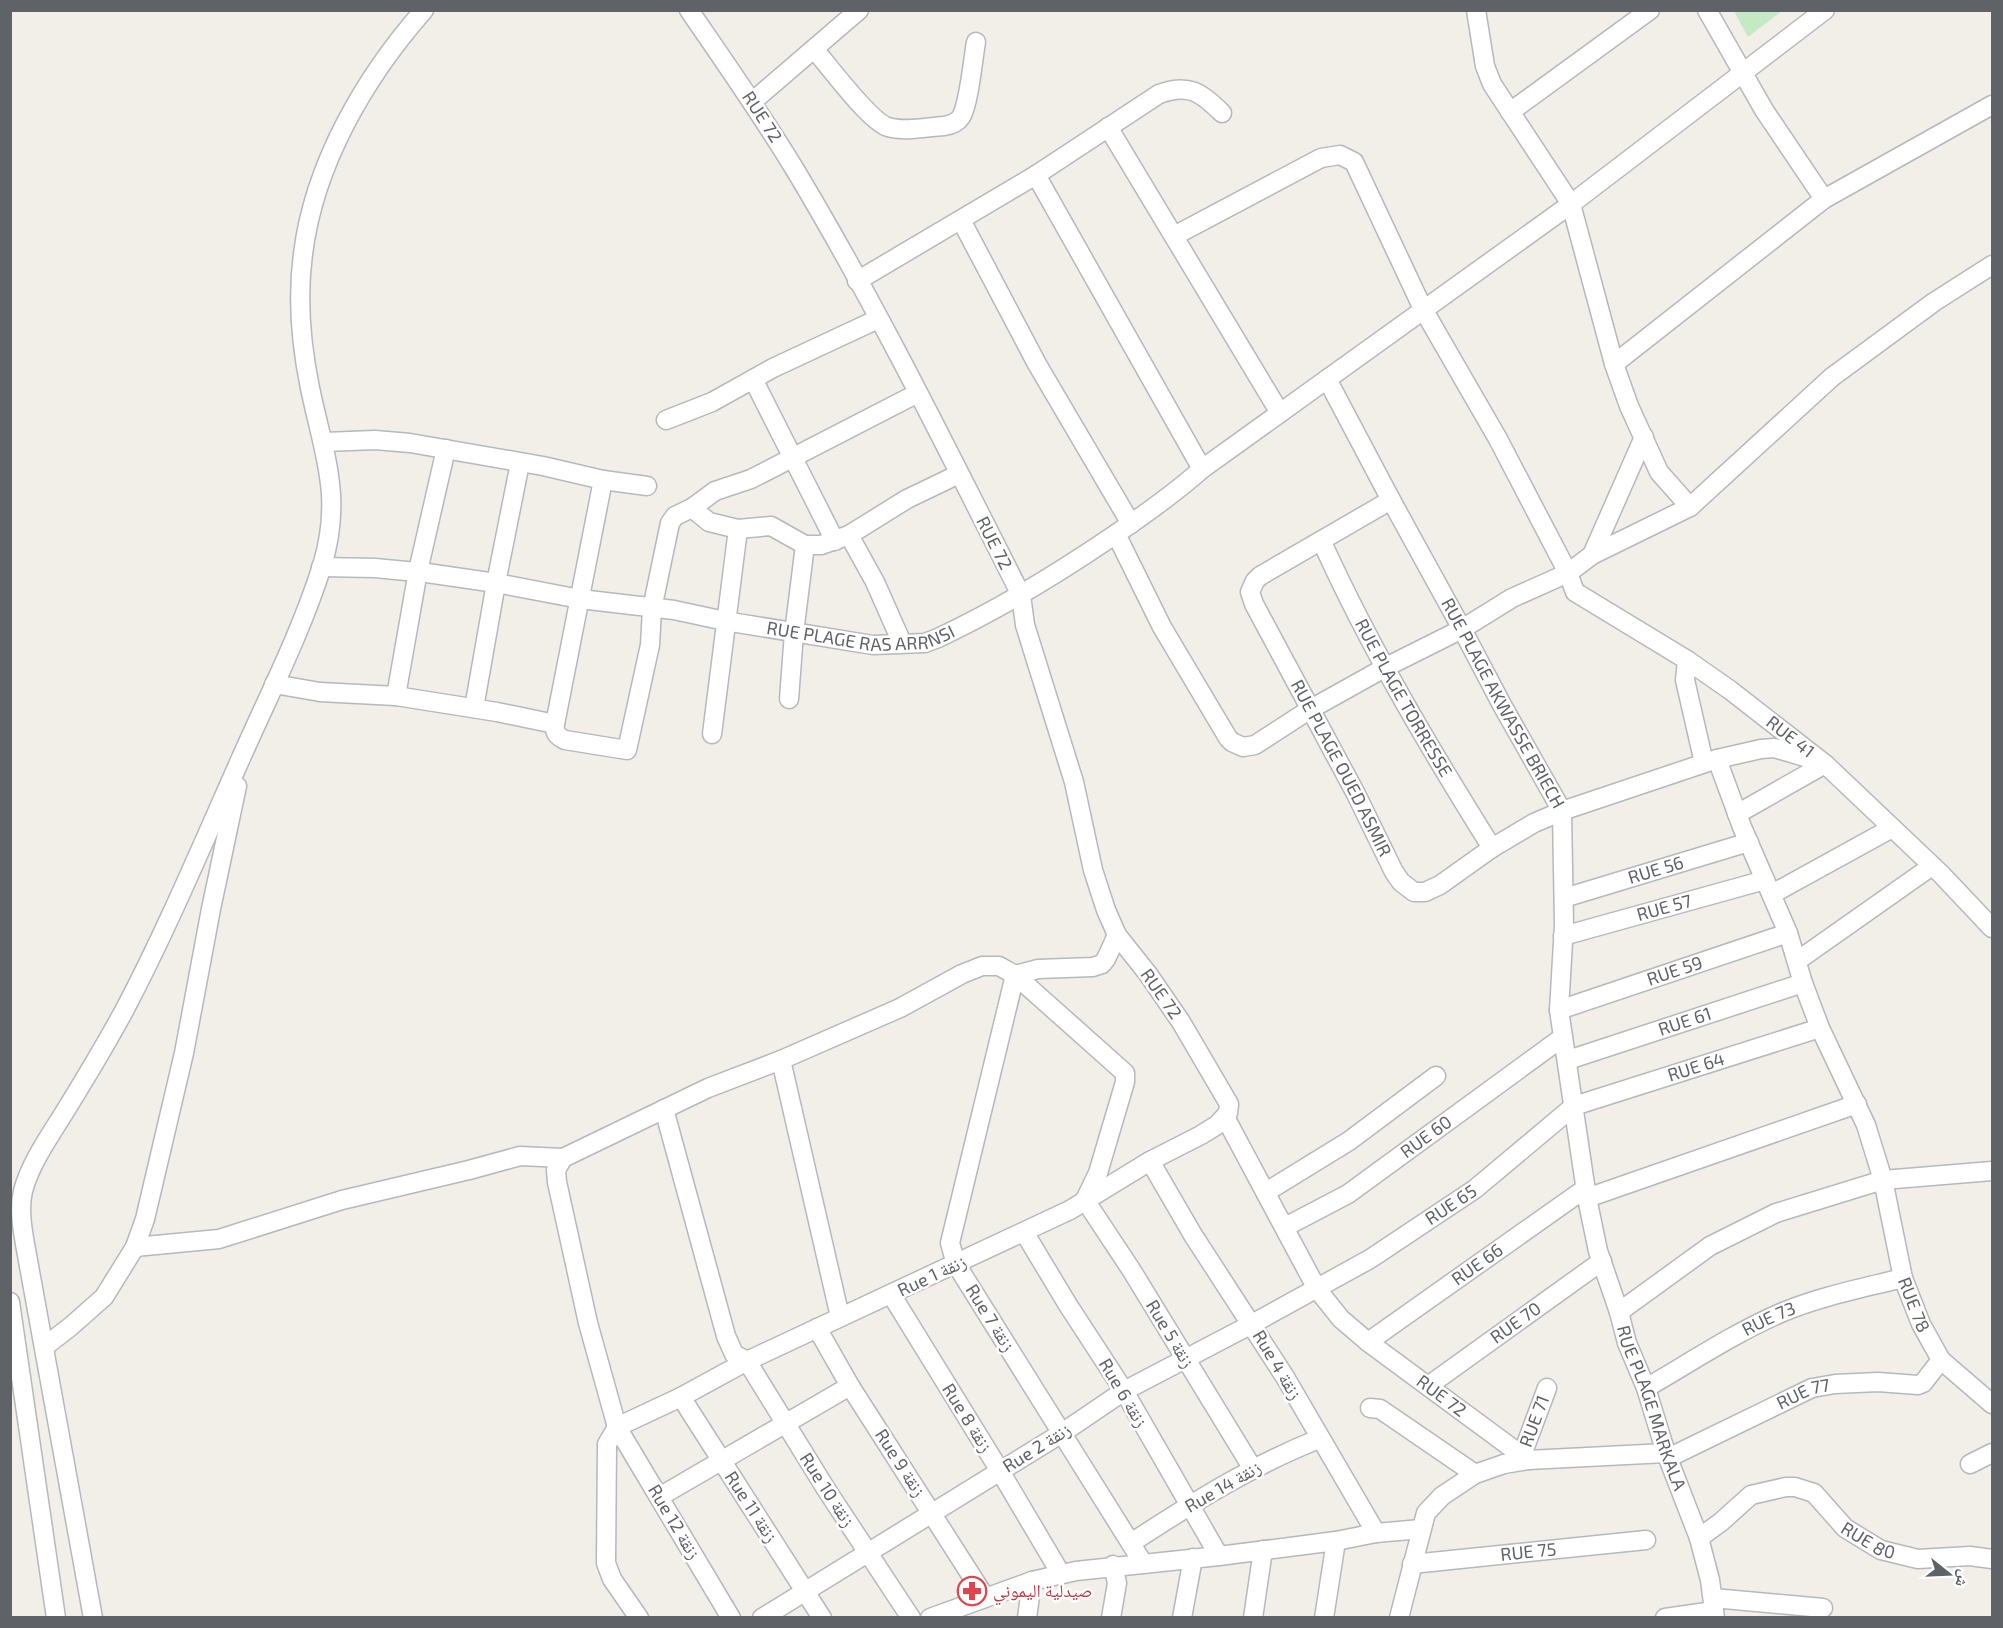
<svg xmlns="http://www.w3.org/2000/svg" width="2003" height="1628" font-family="'Exo 2','Noto Naskh Arabic',sans-serif">
<style>
.green{fill:#c5e8c5}
.lines{fill:none;stroke-linecap:round;stroke-linejoin:round}
.street-casing{stroke:#b5b8bc;stroke-width:21}
.street{stroke:#fff;stroke-width:18}
.labels{text-anchor:middle;stroke-width:5;stroke-linejoin:round;paint-order:stroke}
.street-label{font-size:18px;fill:#5f6368;stroke:#fff}
.health-label{font-size:18px;fill:#be3a42;stroke:#fff;text-anchor:start}
</style>
<rect width="100%" height="100%" fill="#f1efe8"/>
<!-- green -->
<path class="green" d="M1734,11H1782L1748,37Z"/>
<g class="lines">
<!-- street casing -->
<g class="street-casing">
<g id="street">
<path d="M1476,10L1485,66L1492,84L1571,204L1614,364L1629,406L1659,472L1690,507"/>
<path d="M1707,10L1764,110L1824,199"/>
<path d="M814,49C829,66 869,121 888,127C905,132 927,127 944,126C951,125 957,123 961,117C969,104 973,59 976,42"/>
<path d="M752,102L859,10"/>
<path d="M1510,112L1650,10"/>
<path d="M1108,127L1280,413"/>
<path d="M1036,175L1202,469"/>
<path d="M961,220L1037,364L1131,524"/>
<path id="s1" d="M1174,236L1321,158L1340,155L1354,162L1423,309L1498,439L1568,573L1575,592L1687,660L1730,690L1825,764L1940,873L1992,928"/>
<path d="M857,281L1036,175L1159,94C1188,83 1201,92 1222,113"/>
<path d="M1614,364L1824,199L1992,105"/>
<path d="M753,379L835,541"/>
<path id="s2" d="M1327,379L1391,500L1462,629L1502,705L1562,811L1564,925L1559,1010L1587,1198L1598,1251L1619,1312L1627,1343L1646,1388L1666,1453L1699,1538L1710,1580L1715,1618"/>
<path d="M666,420L712,402L773,368L878,319"/>
<path d="M324,442L375,440L410,443L543,466L603,480L647,486"/>
<path id="s3" d="M1391,500L1260,576L1255,581L1250,592L1254,604L1356,794L1394,872L1401,882L1414,892H1425L1440,885L1492,848L1534,823L1562,811L1717,759L1761,749L1774,748L1812,759"/>
<path d="M692,508L715,491L751,479L918,393"/>
<path d="M1116,534L1162,627L1228,738L1232,742L1243,747L1255,745L1309,710L1386,667L1462,629L1512,598L1568,573L1592,555L1690,507L1832,377L1934,302L1992,265"/>
<path d="M849,535L875,582L902,643"/>
<path id="s4" d="M1322,542C1370,648 1430,749 1492,848"/>
<path d="M1592,555L1644,437"/>
<path id="s5" d="M321,567L375,568L427,573L496,583L580,599L674,610L725,621L873,645L925,643L938,638C1000,609 1057,574 1113,536C1144,515 1174,494 1202,469L1571,204L1825,10"/>
<path d="M1687,660L1685,680L1704,763"/>
<path d="M274,684L320,692L396,696L497,712L555,724C554,733 557,736 565,740L627,750L650,645L652,609L670,523L675,516L692,508L709,522L738,529L771,526L805,545H821L849,535L907,499L959,474"/>
<path d="M396,696L418,571L446,449"/>
<path d="M789,699L794,633L805,545"/>
<path d="M474,708L496,583L520,463"/>
<path d="M555,724L603,480"/>
<path d="M712,734L738,529"/>
<path id="s6" d="M1717,759L1742,827L1788,933L1803,983L1820,1028L1866,1125L1883,1180L1903,1278L1921,1324L1941,1360L1992,1404"/>
<path d="M1737,814L1825,764"/>
<path d="M1772,894L1892,828"/>
<path id="s7" d="M1564,898L1749,842"/>
<path d="M1117,935L1106,959L1102,964L1093,967L1038,969L1015,975L950,1243L956,1264L1143,1563"/>
<path id="s8" d="M1563,936L1765,880"/>
<path d="M1797,961L1932,866"/>
<path id="s9" d="M1559,1010L1788,933"/>
<path d="M781,1060L900,1008L962,974L982,966H999L1015,975L1125,1073V1082L1098,1173L1085,1200"/>
<path id="s10" d="M1568,1060L1803,983"/>
<path d="M664,1109L726,1336L734,1354L747,1361L826,1489L911,1618"/>
<path id="s11" d="M1225,1117L1317,1289L1341,1319L1368,1342L1528,1460"/>
<path d="M1150,1161L1193,1235L1285,1377L1376,1533L1421,1529"/>
<path d="M1266,1192L1349,1141L1436,1076"/>
<path d="M1587,1198L1857,1104"/>
<path d="M1085,1200L1132,1271L1253,1469"/>
<path id="s12" d="M1285,1227L1348,1194L1563,1037"/>
<path d="M1024,1232L1068,1305L1124,1391L1219,1556"/>
<path d="M135,1247L219,1239L342,1200L469,1170L520,1156L563,1158"/>
<path d="M891,1294L1000,1471L1061,1574"/>
<path d="M10,1302L56,1618"/>
<path d="M1619,1312L1710,1246L1776,1213L1883,1180L1992,1171"/>
<path d="M817,1328L850,1386L985,1597"/>
<path id="s13" d="M1368,1342L1586,1188"/>
<path d="M44,1347L70,1327L104,1297L135,1247L145,1219L184,1053L211,909L237,786"/>
<path id="s14" d="M1428,1386L1602,1261"/>
<path id="s15" d="M1646,1388C1691,1362 1736,1332 1783,1312C1822,1296 1863,1288 1903,1278"/>
<path d="M681,1397L822,1618"/>
<path d="M1370,1408L1380,1409L1475,1474"/>
<path d="M617,1427L681,1397L747,1361L1070,1210L1150,1161L1201,1135L1217,1125L1228,1113L1229,1104L1181,1022L1148,974L1117,935L1106,910L1093,870L1074,782L1025,625L1021,595C949,453 879,310 797,173C764,118 726,64 689,10"/>
<path d="M617,1427L607,1444L606,1563L612,1579L639,1618"/>
<path id="s16" d="M1522,1455L1547,1388"/>
<path id="s17" d="M1668,1458L1812,1388L1835,1384L1878,1382L1918,1385L1923,1383L1941,1360"/>
<path d="M1970,1464L1992,1453"/>
<path d="M659,1497L850,1386"/>
<path id="s18" d="M1699,1538L1721,1522L1751,1495L1786,1487H1795L1814,1493L1845,1528L1881,1550L1918,1559L1970,1556L1992,1559"/>
<path d="M1131,1543C1191,1504 1252,1465 1319,1439"/>
<path id="s19" d="M1412,1564L1646,1540"/>
<path d="M1713,1598L1823,1608"/>
<path d="M93,1618L25,1244C22,1227 19,1208 23,1191C30,1164 49,1137 64,1113C85,1079 106,1044 125,1009C167,929 204,841 241,758C268,697 302,630 322,566C343,497 324,455 310,388C301,344 297,298 303,254C314,164 365,77 424,10"/>
<path d="M731,1618L617,1427L588,1323L557,1182L556,1170L563,1158L708,1088L781,1060L840,1317"/>
<path id="s20" d="M762,1618L1062,1433L1124,1391L1252,1324L1370,1259L1475,1189L1574,1106L1820,1028"/>
<path d="M930,1618L1032,1581L1076,1571L1219,1556L1336,1541L1376,1533"/>
<path d="M1027,1618L1032,1581"/>
<path d="M1111,1618L1117,1583L1113,1565"/>
<path d="M1182,1618L1193,1558"/>
<path d="M1253,1618L1263,1550"/>
<path d="M1324,1618L1336,1541"/>
<path d="M1399,1618L1426,1513L1442,1496L1475,1474L1504,1464L1528,1460L1666,1453"/>
<path d="M1665,1618L1714,1611"/>
</g>
</g>
<!-- street -->
<use href="#street" class="street"/>
</g>
<!-- icons -->
<defs>
<g id="pharmacy-ring" transform="scale(1.5)"><circle r="9.5" fill="#fff" stroke="#e0444e" stroke-width="1.5"/><path d="M-2-6h4v4h4v4h-4v4h-4v-4h-4v-4h4Z" fill="#e0444e"/></g>
</defs>
<g fill-rule="evenodd">
<use href="#pharmacy-ring" x="972" y="1591"/>
</g>
<g class="labels">
<!-- street labels -->
<g class="street-label">
<text transform="translate(762 117) rotate(57)" y="6">RUE 72</text>
<text transform="translate(994 543) rotate(63)" y="6">RUE 72</text>
<text dy="6" stroke="none"><textPath href="#s5" startOffset="546">RUE PLAGE RAS ARRNSI</textPath></text>
<text dy="6" stroke="none"><textPath href="#s4" startOffset="176">RUE PLAGE TORRESSE</textPath></text>
<text dy="6" stroke="none"><textPath href="#s2" startOffset="369">RUE PLAGE AKWASSE BRIECH</textPath></text>
<text dy="6" stroke="none"><textPath href="#s1" startOffset="945">RUE 41</textPath></text>
<text dy="6" stroke="none"><textPath href="#s3" startOffset="369">RUE PLAGE OUED ASMIR</textPath></text>
<text dy="6" stroke="none"><textPath href="#s7" startOffset="96">RUE 56</textPath></text>
<text dy="6" stroke="none"><textPath href="#s8" startOffset="105">RUE 57</textPath></text>
<text dy="6" stroke="none"><textPath href="#s9" startOffset="122">RUE 59</textPath></text>
<text transform="translate(1161 994) rotate(55)" y="6">RUE 72</text>
<text dy="6" stroke="none"><textPath href="#s10" startOffset="123">RUE 61</textPath></text>
<text dy="6" stroke="none"><textPath href="#s20" startOffset="1090">RUE 64</textPath></text>
<text dy="6" stroke="none"><textPath href="#s12" startOffset="168">RUE 60</textPath></text>
<text dy="6" stroke="none"><textPath href="#s20" startOffset="804">RUE 65</textPath></text>
<text dy="6" stroke="none"><textPath href="#s13" startOffset="134">RUE 66</textPath></text>
<text transform="translate(932 1276) rotate(-25)" y="6">Rue 1 زنقة</text>
<text dy="6" stroke="none"><textPath href="#s6" startOffset="582">RUE 78</textPath></text>
<text transform="translate(990 1318) rotate(58)" y="6">Rue 7 زنقة</text>
<text dy="6" stroke="none"><textPath href="#s15" startOffset="141">RUE 73</textPath></text>
<text dy="6" stroke="none"><textPath href="#s14" startOffset="108">RUE 70</textPath></text>
<text transform="translate(1170 1334) rotate(59)" y="6">Rue 5 زنقة</text>
<text transform="translate(1277 1365) rotate(59)" y="6">Rue 4 زنقة</text>
<text transform="translate(1123 1393) rotate(59)" y="6">Rue 6 زنقة</text>
<text dy="6" stroke="none"><textPath href="#s11" startOffset="360">RUE 72</textPath></text>
<text dy="6" stroke="none"><textPath href="#s17" startOffset="150">RUE 77</textPath></text>
<text dy="6" stroke="none"><textPath href="#s2" startOffset="1101">RUE PLAGE MARKALA</textPath></text>
<text transform="translate(967 1418) rotate(58)" y="6">Rue 8 زنقة</text>
<text dy="6" stroke="none"><textPath href="#s16" startOffset="36">RUE 71</textPath></text>
<text transform="translate(1037 1448) rotate(-32)" y="6">Rue 2 زنقة</text>
<text transform="translate(900 1463) rotate(57)" y="6">Rue 9 زنقة</text>
<text transform="translate(1223 1487) rotate(-30)" y="6">Rue 14 زنقة</text>
<text transform="translate(827 1490) rotate(57)" y="6">Rue 10 زنقة</text>
<text transform="translate(751 1507) rotate(57)" y="6">Rue 11 زنقة</text>
<text transform="translate(674 1522) rotate(59)" y="6">Rue 12 زنقة</text>
<text dy="6" stroke="none"><textPath href="#s18" startOffset="206">RUE 80</textPath></text>
<text dy="6" stroke="none"><textPath href="#s19" startOffset="117">RUE 75</textPath></text>
</g>
<!-- health labels -->
<g class="health-label">
<text x="993" y="1597">صيدلية اليموني</text>
</g>
</g>
<!-- border -->
<rect width="2003" height="1628" fill="none" stroke="#5f6368" stroke-width="24"/>
<!-- north arrow -->
<g transform="translate(1949 1574) rotate(108)" stroke="#ffffff" stroke-width="4.5" paint-order="stroke">
<path d="M0-4.5L10 22L0 15L-10 22Z" fill="#5f6368"/>
<text y="-9" font-size="16" font-weight="bold" text-anchor="middle" fill="#5f6368">ش</text>
</g>
</svg>
